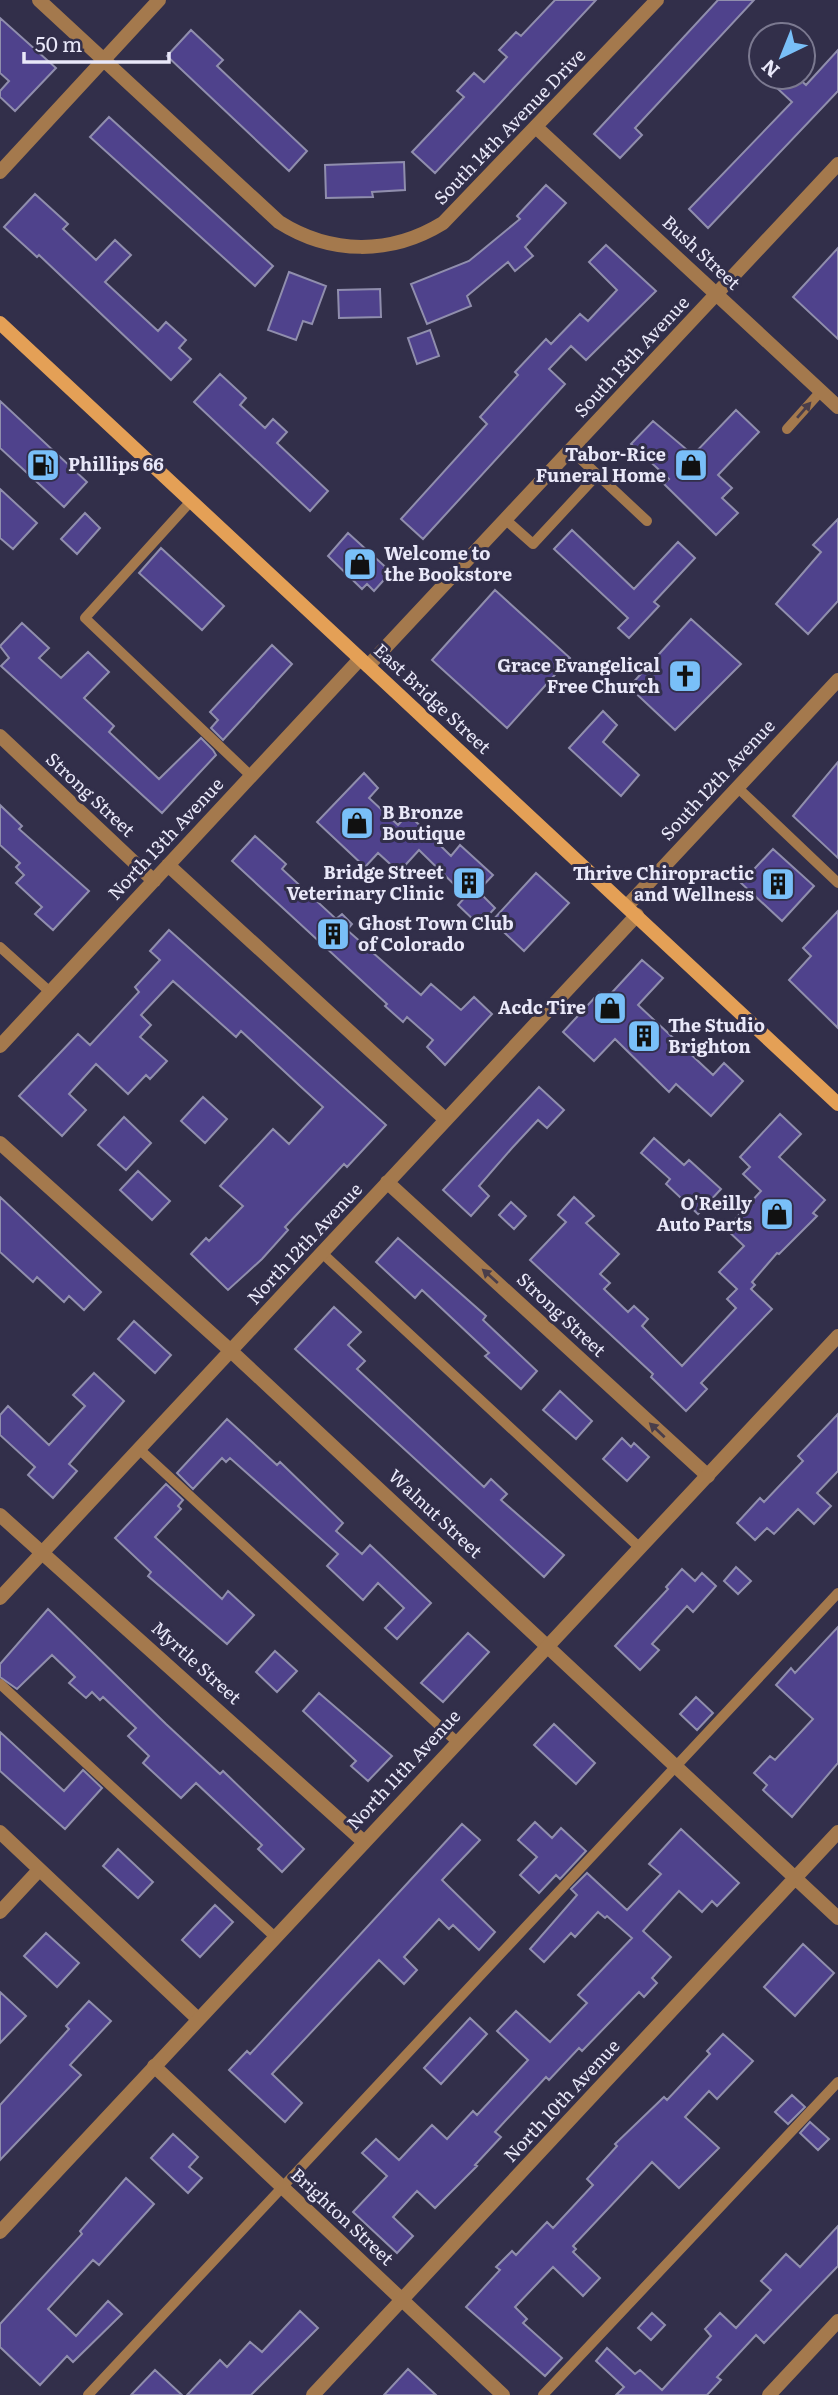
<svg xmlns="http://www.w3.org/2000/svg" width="838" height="2395" font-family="Literata,serif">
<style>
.building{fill:#4f428c;stroke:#908ead;stroke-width:2}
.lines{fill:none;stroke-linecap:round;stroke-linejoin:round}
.service{stroke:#a4794d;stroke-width:10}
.minor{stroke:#a4794d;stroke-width:14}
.tertiary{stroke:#a4794d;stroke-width:14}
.secondary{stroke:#e4a056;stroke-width:14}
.oneway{fill:#493e4b}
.labels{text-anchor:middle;stroke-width:6;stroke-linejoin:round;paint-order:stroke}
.street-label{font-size:18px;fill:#e9e8f9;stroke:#322f4a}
.poi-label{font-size:18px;font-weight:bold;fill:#e9e8f9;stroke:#322f4a;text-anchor:end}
</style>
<rect width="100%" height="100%" fill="#322f4a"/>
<!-- building -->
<path class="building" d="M555,0H596L435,173L412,152L464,97L457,91L474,73L484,82L507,57L499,50L516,32L521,36Z
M718,0H754L635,128L642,135L620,158L594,134Z
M0,18L56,68L15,111L0,97V91L9,81L0,73Z
M191,30L223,60L217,66L307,151L289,171L167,56Z
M838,50V91L708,228L689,209L792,102L778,89L788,77H797L806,85Z
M109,117L273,266L255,286L90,137Z
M404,162L405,190L372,192L373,197L326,198L325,165Z
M546,185L566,203L525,247L533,256L515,271L508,262L467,296L471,306L427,324L411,284L469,261L520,219L517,216Z
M35,194L68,224L63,229L96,260L115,240L131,255L105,282L158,331L166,322L186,340L179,348L191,359L171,380L39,255L37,257L4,227Z
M606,245L656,291L586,360L571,346L549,369L565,384L423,539L401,519L487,424L480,417L518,375L515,372L546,339L551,344L580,314L588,321L617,290L589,262Z
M838,248V339L793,297Z
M289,272L326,286L312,324L303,321L296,340L268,330Z
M380,289L381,317L339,318L338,290Z
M430,330L439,356L417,364L408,338Z
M220,374L246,398L240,405L265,428L273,419L287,432L277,443L328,491L310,511L194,402Z
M0,401L87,482L64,507L0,448Z
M736,410L759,432L718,475L732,488L722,498L738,513L716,535L664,484L669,479L631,444L653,421L693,455Z
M0,489L37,523L13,549L0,538Z
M85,513L100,528L77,554L61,539Z
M838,519V601L808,634L776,604L821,552L813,545Z
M572,530L634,589L678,542L695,558L654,602L659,606L629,638L618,628L628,618L554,549Z
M348,533L391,572L374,591L367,584L362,589L328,556Z
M161,548L224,606L202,630L139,573Z
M495,590L570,658L507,728L432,660Z
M691,619L741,664L675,730L629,687Z
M22,623L49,648L39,658L61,678L88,652L109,672L84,698L114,726L109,732L159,779L201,738L213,750L216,755L162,813L1,666L9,658L0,646Z
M272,645L292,664L223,740L211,728L218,720L210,712Z
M603,711L617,725L603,742L639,775L621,796L569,748Z
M838,762V858L793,816Z
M364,773L378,788L369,798L398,825L408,814L451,856L460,845L493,875L478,891L495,908L479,925L458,905L466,896L419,850L399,872L378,853L365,867L317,822Z
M0,805L22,826L19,829L89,891L53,930L35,914L42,907L16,883L24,875L16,867L20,863L0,845Z
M255,836L286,864L282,869L336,919L342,914L352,924L347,930L421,995L431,984L461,1010L474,997L492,1014L445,1065L427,1047L433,1040L407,1017L403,1022L385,1006L387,1004L232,861Z
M773,849L814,886L782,921L741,883Z
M536,873L569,903L524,951L492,921Z
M838,911V1028L789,980L811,956L803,948Z
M169,930L386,1125L347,1167L344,1164L285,1227L288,1230L262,1259L228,1290L191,1254L206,1238L209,1241L243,1206L220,1186L273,1129L289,1144L323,1107L300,1086L241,1031L236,1037L173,981L141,1015L151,1025L140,1037L167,1061L150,1079L146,1075L128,1094L96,1064L69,1094L86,1110L62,1136L19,1096L78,1034L90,1045L139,992L135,987L160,960L150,951Z
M642,960L663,978L638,1005L713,1075L724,1063L743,1081L711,1116L676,1084L669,1092L615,1039L594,1061L563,1032L599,993L606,999Z
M539,1087L564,1110L547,1128L538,1120L512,1148L479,1186L489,1196L471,1216L443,1190Z
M203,1097L227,1119L205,1143L181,1121Z
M780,1114L801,1134L779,1157L825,1200L813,1213L817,1216L779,1254L777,1253L752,1282L755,1285L751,1289L772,1309L701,1383L707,1389L686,1411L651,1377L653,1374L530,1260L566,1222L558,1215L574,1197L594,1216L586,1223L619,1254L600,1274L610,1283L604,1289L628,1312L634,1306L648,1319L642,1326L682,1366L736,1308L727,1299L737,1289L719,1272L744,1246L726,1229L761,1191L743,1174L750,1167L740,1157Z
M124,1117L151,1143L126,1170L98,1145Z
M654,1138L684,1165L689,1160L721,1189L698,1214L666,1184L670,1179L641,1153Z
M138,1171L170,1201L152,1220L120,1190Z
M0,1197L101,1292L84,1310L69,1296L64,1302L37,1277L33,1282L0,1252Z
M511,1202L526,1216L514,1229L499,1215Z
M398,1238L486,1316L483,1320L537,1371L521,1389L485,1356L489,1353L422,1290L415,1298L376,1262Z
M334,1307L361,1332L348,1345L365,1361L357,1369L484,1487L491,1479L507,1494L501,1500L564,1555L544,1577L295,1349Z
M134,1321L171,1355L155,1373L118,1339Z
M94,1373L124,1401L69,1464L77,1471L53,1498L28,1475L35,1467L0,1435V1415L8,1406L49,1445L85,1406L73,1395Z
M560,1391L592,1421L576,1439L543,1410Z
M838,1414V1471L817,1493L831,1506L814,1524L798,1509L774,1534L767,1528L755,1540L737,1523L760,1498L764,1502L803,1461L798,1456Z
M227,1419L277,1465L280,1462L343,1523L336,1531L362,1554L370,1545L431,1603L397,1639L385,1628L404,1608L378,1583L363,1600L327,1566L338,1554L230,1458L226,1462L222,1458L193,1489L177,1473Z
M622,1438L631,1447L634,1443L649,1457L627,1481L603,1459Z
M166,1484L183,1500L178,1506L181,1509L155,1537L222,1599L228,1591L254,1615L227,1644L148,1576L151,1572L115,1538Z
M736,1567L751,1581L738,1594L724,1581Z
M682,1569L695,1581L702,1573L716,1586L693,1612L687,1606L652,1644L659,1650L640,1670L615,1646L668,1589L666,1587Z
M48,1609L166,1724L220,1774L223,1771L304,1849L282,1872L258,1849L262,1845L196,1783L181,1798L143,1763L149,1756L128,1736L136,1728L103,1697L100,1700L92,1692L86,1698L69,1683L75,1677L52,1655L17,1689L0,1677V1664Z
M838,1627V1763L792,1817L763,1790L767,1785L754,1773L770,1756L775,1760L813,1719L776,1685L791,1668L795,1673Z
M468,1633L489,1652L443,1702L421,1683Z
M275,1651L297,1671L277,1692L256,1672Z
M319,1693L392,1756L368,1781L351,1766L356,1761L303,1711Z
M696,1697L713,1713L697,1730L680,1714Z
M554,1724L595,1763L576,1784L534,1745Z
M0,1732L64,1791L83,1770L102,1788L65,1829L0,1771Z
M535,1822L552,1838L561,1828L586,1851L560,1879L556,1875L539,1893L520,1875L537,1857L518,1840Z
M462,1824L480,1840L442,1880L495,1932L479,1950L453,1925L449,1929L439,1919L404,1957L417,1970L404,1984L379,1960L272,2074L302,2103L285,2122L229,2070L247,2051L250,2054Z
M681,1829L739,1883L717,1906L712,1901L702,1912L679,1891L643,1931L671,1957L652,1978L657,1983L644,1997L639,1992L582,2051L579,2048L549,2080L546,2077L495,2132L501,2137L475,2165L477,2166L435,2208L417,2191L393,2217L413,2236L397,2253L353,2212L387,2176L362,2153L376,2139L399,2160L432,2125L447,2139L473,2111L477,2115L528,2060L497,2031L516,2011L550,2042L587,2003L578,1995L632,1938L607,1916L605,1918L598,1912L575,1937L571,1933L544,1962L530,1949L577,1895L571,1889L587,1873L627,1910L661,1874L649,1864Z
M118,1849L153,1882L138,1898L103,1866Z
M215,1905L233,1922L200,1957L182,1940Z
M46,1933L79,1963L57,1987L24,1956Z
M803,1944L834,1973L795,2016L764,1987Z
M0,1992L26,2016L0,2043Z
M89,2001L111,2021L70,2065L81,2075L0,2160V2105L69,2029L66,2026Z
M470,2018L487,2034L441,2084L424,2068Z
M723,2034L753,2061L717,2099L709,2091L685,2117L719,2148L679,2188L652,2162L573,2246L576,2249L573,2252L600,2278L583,2296L553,2267L515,2307L527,2319L523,2323L562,2358L545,2376L466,2307L500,2270L496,2267L512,2251L516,2255L547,2222L553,2228L593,2185L587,2179L617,2146L615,2144L664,2097L667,2100L710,2054L707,2051Z
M792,2095L805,2107L788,2124L775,2112Z
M810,2122L829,2139L818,2150L800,2133Z
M173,2134L198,2157L189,2167L202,2178L188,2193L151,2158Z
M126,2178L154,2204L99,2265L93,2260L48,2309L76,2336L108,2301L122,2314L73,2362L67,2356L40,2385L0,2347V2324L82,2234L80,2231Z
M838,2226V2266L764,2343L756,2335L717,2377L721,2380L707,2395H616L624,2387L596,2361L607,2348L635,2374L640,2370L662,2390L711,2336L705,2329L720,2313L736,2328L771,2290L761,2281L786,2254L800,2267Z
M300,2311L318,2328L251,2395H187L220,2360L227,2367L250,2342L262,2352Z
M652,2313L665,2325L651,2340L638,2328Z
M408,2369L436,2395H384Z
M155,2370L182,2395H131Z"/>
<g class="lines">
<!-- service -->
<path class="service" d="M787,429L821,391
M571,450L647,521
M191,501L85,618L251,776
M506,520L533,544L597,475
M737,787L838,883
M0,947L50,992
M322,1253L640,1548
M139,1449L457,1742
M0,1684L275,1937
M88,2395L838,1593
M543,2395L838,2082"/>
<!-- minor -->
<path class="minor" d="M39,0L279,222C331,255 391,255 443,223L657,0
M537,128L838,407
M0,172L159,0
M368,666L838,164
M0,736L154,881
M168,865L445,1119
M627,906L838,680
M0,1046L360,659
M0,1143L232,1352L838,1918
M387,1182L708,1476
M0,1515L364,1842
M0,1598L637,915
M0,1832L198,2019
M0,1912L39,1870
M154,2066L503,2395
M313,2395L838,1832
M769,2395L838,2321"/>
<!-- tertiary -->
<path class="tertiary" d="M0,2232L838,1336"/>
<!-- secondary -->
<path class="secondary" d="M0,323L838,1104"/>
</g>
<!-- one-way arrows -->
<defs><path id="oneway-solid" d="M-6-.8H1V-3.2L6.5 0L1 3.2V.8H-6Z" transform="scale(1.75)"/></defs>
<g class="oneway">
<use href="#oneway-solid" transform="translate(804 410) rotate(-49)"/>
<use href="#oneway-solid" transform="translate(490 1276) rotate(-138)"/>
<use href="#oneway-solid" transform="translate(657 1430) rotate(-137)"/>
</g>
<!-- icons -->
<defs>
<g id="fuel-square" transform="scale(1.75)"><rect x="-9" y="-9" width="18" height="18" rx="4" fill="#79bff8" stroke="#322f4a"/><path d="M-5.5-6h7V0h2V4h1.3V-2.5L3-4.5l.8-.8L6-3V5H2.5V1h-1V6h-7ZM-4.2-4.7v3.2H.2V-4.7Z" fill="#111"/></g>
<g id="shop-square" transform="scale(1.75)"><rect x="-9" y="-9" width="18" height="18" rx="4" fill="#79bff8" stroke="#322f4a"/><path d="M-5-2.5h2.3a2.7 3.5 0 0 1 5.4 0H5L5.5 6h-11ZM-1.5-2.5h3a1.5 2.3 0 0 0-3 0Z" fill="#111"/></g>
<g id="church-square" transform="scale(1.75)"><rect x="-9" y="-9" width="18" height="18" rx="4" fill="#79bff8" stroke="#322f4a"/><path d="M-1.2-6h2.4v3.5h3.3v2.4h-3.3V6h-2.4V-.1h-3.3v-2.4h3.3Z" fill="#111"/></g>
<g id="building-square" transform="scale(1.75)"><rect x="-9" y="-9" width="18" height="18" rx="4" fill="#79bff8" stroke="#322f4a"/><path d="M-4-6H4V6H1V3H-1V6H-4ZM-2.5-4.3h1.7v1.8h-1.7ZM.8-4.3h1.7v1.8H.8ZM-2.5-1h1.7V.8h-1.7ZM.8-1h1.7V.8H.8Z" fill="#111"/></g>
</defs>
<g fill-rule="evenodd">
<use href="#fuel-square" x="43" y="465"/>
<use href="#shop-square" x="691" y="465"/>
<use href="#shop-square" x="360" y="564"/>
<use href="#church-square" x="685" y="676"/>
<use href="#shop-square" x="357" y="823"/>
<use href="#building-square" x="469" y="883"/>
<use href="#building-square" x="778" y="884"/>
<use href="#building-square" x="333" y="934"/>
<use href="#shop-square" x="610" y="1008"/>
<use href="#building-square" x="644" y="1036"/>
<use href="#shop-square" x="777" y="1214"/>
</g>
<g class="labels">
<!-- street labels -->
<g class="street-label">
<text transform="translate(510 127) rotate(-46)" y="6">South 14th Avenue Drive</text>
<text transform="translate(701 253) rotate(43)" y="6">Bush Street</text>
<text transform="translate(632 357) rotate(-47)" y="6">South 13th Avenue</text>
<text transform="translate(432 699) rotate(43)" y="6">East Bridge Street</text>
<text transform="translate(718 780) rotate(-47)" y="6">South 12th Avenue</text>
<text transform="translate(90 795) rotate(43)" y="6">Strong Street</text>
<text transform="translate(166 839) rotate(-47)" y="6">North 13th Avenue</text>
<text transform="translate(305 1244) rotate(-47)" y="6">North 12th Avenue</text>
<text transform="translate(561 1315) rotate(43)" y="6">Strong Street</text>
<text transform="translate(435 1514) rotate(43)" y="6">Walnut Street</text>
<text transform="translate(196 1663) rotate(42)" y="6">Myrtle Street</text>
<text transform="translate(404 1770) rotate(-47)" y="6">North 11th Avenue</text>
<text transform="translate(562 2101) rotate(-47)" y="6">North 10th Avenue</text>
<text transform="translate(342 2217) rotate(43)" y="6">Brighton Street</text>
</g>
<!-- poi labels -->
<g class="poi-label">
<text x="666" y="461">Tabor-Rice<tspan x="666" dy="21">Funeral Home</tspan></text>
<text x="68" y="471" text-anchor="start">Phillips 66</text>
<text x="384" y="560" text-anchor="start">Welcome to<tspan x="384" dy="21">the Bookstore</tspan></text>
<text x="660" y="672">Grace Evangelical<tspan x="660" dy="21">Free Church</tspan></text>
<text x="382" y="819" text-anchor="start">B Bronze<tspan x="382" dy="21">Boutique</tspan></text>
<text x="444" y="879">Bridge Street<tspan x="444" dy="21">Veterinary Clinic</tspan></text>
<text x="754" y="880">Thrive Chiropractic<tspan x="754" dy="21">and Wellness</tspan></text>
<text x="358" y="930" text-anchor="start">Ghost Town Club<tspan x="358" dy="21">of Colorado</tspan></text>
<text x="586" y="1014">Acdc Tire</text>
<text x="668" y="1032" text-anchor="start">The Studio<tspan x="668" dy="21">Brighton</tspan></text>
<text x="752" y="1210">O'Reilly<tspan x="752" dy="21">Auto Parts</tspan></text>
</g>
</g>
<!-- north arrow -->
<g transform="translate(782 56) rotate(223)"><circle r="33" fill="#322f4a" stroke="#7b7990" stroke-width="2"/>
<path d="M0-5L12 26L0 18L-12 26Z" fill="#79bff8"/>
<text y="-10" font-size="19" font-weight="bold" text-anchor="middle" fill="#e9e8f9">N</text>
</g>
<!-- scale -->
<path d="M24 52v10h145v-10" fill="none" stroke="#e9e8f9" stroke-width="3.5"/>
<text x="35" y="52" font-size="21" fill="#e9e8f9" stroke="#322f4a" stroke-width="5" paint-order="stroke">50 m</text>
</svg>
